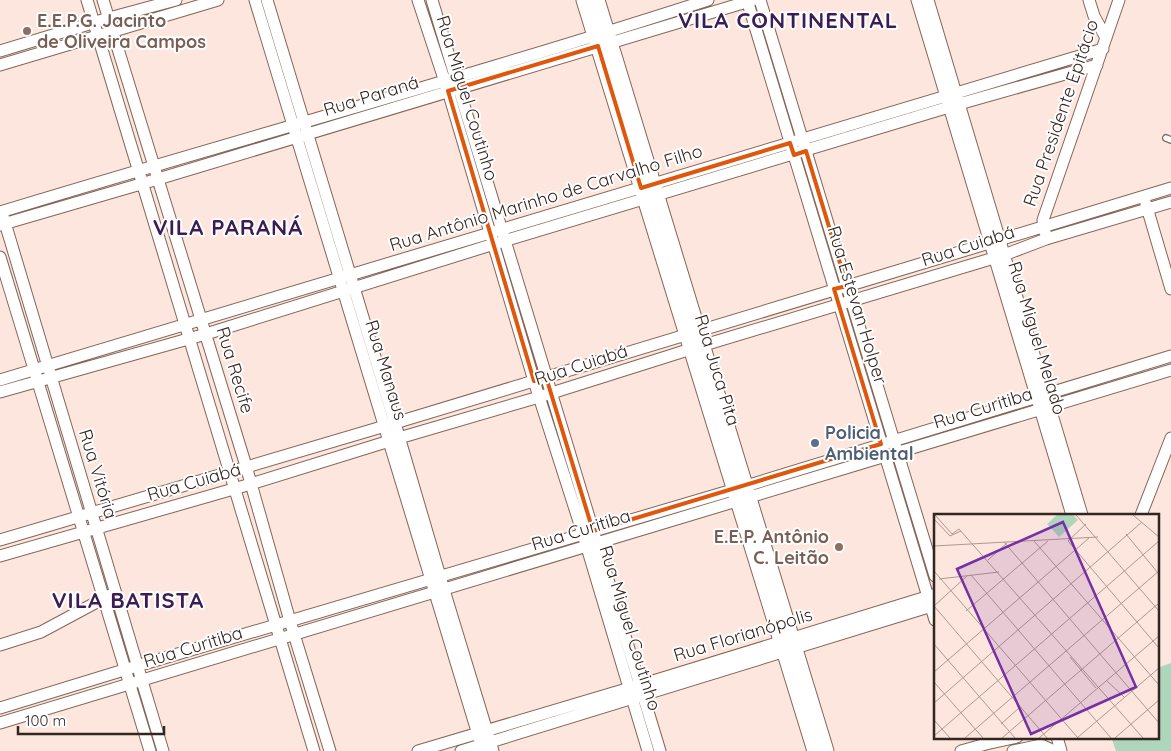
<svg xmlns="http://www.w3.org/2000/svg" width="1171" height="751" font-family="Quicksand,sans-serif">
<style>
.green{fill:#aed6bc}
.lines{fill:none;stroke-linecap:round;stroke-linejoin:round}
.service-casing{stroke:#866558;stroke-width:8}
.minor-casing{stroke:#866558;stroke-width:13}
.tertiary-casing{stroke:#866558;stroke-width:17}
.service{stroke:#fff;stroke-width:5.5}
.minor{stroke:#fff;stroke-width:11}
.tertiary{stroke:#fff;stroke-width:15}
.marked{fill:none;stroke:#df560d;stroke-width:4;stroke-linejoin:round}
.education-dot{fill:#8d6e63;stroke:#fff;stroke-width:2}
.service-dot{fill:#5c6f8a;stroke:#fff;stroke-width:2}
.labels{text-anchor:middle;stroke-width:4;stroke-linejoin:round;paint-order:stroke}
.education-label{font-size:18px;font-weight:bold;fill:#785e54;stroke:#fff;text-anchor:start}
.street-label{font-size:18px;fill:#33251f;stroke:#fff}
.service-label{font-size:18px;font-weight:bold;fill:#4e5e75;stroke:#fff;text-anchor:start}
.district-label{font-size:22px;font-weight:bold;letter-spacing:1px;fill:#3c1c54;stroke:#fff}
.inset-road{fill:none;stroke:#ac9991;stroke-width:1}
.view{fill:#7430a4;fill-opacity:0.15;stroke:#7430a4;stroke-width:2.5}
.inset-edge{fill:none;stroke:#33251f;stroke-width:2.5}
</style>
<rect width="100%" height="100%" fill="#fde6dd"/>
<!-- green -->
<path class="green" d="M1171,663V751H1116L1111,737H1157V668Z"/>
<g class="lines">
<!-- service casing -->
<g class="service-casing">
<path id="service" d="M1166,138L1171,140"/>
</g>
<!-- minor casing -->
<g class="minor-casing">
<path id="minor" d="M87,0L314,751
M103,0L246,466L290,621L330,751
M255,0L483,751
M267,0L395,423L444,590L493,751
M418,0L448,91L534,381L583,534L648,751
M432,0L660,751
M747,0L935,620
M760,0L935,576
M917,0L1072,515
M928,0L1082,515
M1089,0L1094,16L1106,38
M0,51L109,18L176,0
M0,65L218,0
M1146,204L1171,289
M0,212C236,140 473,76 708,0
M3,216L163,751
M0,225L158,179L753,0
M1045,232L1043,220L1119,0
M0,257L150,751
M0,380L1103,49
M0,392L206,334L494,244L959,104L1097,65
M1141,515L1171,438
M0,540L385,426L1171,188
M0,556L251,484L399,438L539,397L691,349L1004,255L1046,239L1171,202
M0,645L41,632L110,595
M0,708L137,666L746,486L1171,356
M0,723L1171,370
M1057,737L1061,751
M418,751L640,685L933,595
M461,751L935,605
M961,751L986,744L1017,737
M1013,751L1041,745L1054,751"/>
</g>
<!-- tertiary casing -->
<g class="tertiary-casing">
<path id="tertiary" d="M584,0L815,751
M597,0L826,751"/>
</g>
<!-- service -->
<use href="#service" class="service"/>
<!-- minor -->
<use href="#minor" class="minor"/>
<!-- tertiary -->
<use href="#tertiary" class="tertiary"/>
</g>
<!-- marked area -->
<path class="marked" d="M598,46L641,188L790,143L794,155L806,151L847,286L834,289L881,444L593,531L546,377L534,381L448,91Z"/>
<!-- markers -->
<g class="education-dot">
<circle cx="27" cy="31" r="5"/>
<circle cx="839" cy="547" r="5"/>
</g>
<circle class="service-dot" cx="815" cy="443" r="5"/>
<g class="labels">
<!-- education labels -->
<g class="education-label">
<text x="37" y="27">E.E.P.G. Jacinto<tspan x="37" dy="21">de Oliveira Campos</tspan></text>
<text x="829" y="543" text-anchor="end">E.E.P. Antônio<tspan x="829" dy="21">C. Leitão</tspan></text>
</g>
<!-- street labels -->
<g class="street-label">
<text transform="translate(371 96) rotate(-17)" y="6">Rua Paraná</text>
<text transform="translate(467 98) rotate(73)" y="6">Rua Miguel Coutinho</text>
<text transform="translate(1061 113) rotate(-71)" y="6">Rua Presidente Epitácio</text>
<text transform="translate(546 198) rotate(-17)" y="6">Rua Antônio Marinho de Carvalho Filho</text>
<text transform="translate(968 246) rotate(-18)" y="6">Rua Cuiabá</text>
<text transform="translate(857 305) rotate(73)" y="6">Rua Estevan Holper</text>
<text transform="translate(1037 338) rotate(73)" y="6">Rua Miguel Melado</text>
<text transform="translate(581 365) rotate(-18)" y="6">Rua Cuiabá</text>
<text transform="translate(235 370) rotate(73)" y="6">Rua Recife</text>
<text transform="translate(386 370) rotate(73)" y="6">Rua Manaus</text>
<text transform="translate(717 370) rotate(73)" y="6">Rua Juca Pita</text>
<text transform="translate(983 408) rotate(-17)" y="6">Rua Curitiba</text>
<text transform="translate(98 474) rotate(73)" y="6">Rua Vitória</text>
<text transform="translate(194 482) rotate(-16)" y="6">Rua Cuiabá</text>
<text transform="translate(581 530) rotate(-17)" y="6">Rua Curitiba</text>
<text transform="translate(630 628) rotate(73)" y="6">Rua Miguel Coutinho</text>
<text transform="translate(743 635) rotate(-17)" y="6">Rua Florianópolis</text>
<text transform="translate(193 647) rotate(-17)" y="6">Rua Curitiba</text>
</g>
<!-- service labels -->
<g class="service-label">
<text x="825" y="439">Policia<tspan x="825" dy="21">Ambiental</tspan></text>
</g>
<!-- district labels -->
<g class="district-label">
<text x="788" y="28">VILA CONTINENTAL</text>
<text x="228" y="235">VILA PARANÁ</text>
<text x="128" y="608">VILA BATISTA</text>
</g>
</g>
<!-- overview -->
<g transform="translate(934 514)">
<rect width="225" height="225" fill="#fde6dd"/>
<path d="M123,1H139L144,6L125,23L113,10Z" fill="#aed6bc"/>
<path class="inset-road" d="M1,1L18,20L25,15M142,1L225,97M199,1L225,23M0,5L16,22L27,17M152,10L134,27L225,134M25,15L209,224M192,20L224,59M100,27L225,171M70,28L225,209M0,32L164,23M54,46L73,29M0,57L144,224M37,61L177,224M5,65L65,58M0,92L113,224M0,92L33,62M32,97L114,27M0,130L81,224M136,143L162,174M0,158L155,24M173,167L190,183M0,168L49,224M0,189L208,8M0,206L16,224M67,210L86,193M0,222L225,27M31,224L225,57M68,224L225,89M105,224L225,122M143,224L225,154M181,224L225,186"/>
<path class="view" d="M129,8L202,173L97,220L23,55Z"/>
<rect width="225" height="225" class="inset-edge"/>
</g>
<!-- scale -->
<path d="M18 726v8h146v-8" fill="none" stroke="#33251f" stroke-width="2.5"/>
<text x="25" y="726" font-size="15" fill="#33251f" stroke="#ffffff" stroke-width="4" paint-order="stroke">100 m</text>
</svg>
